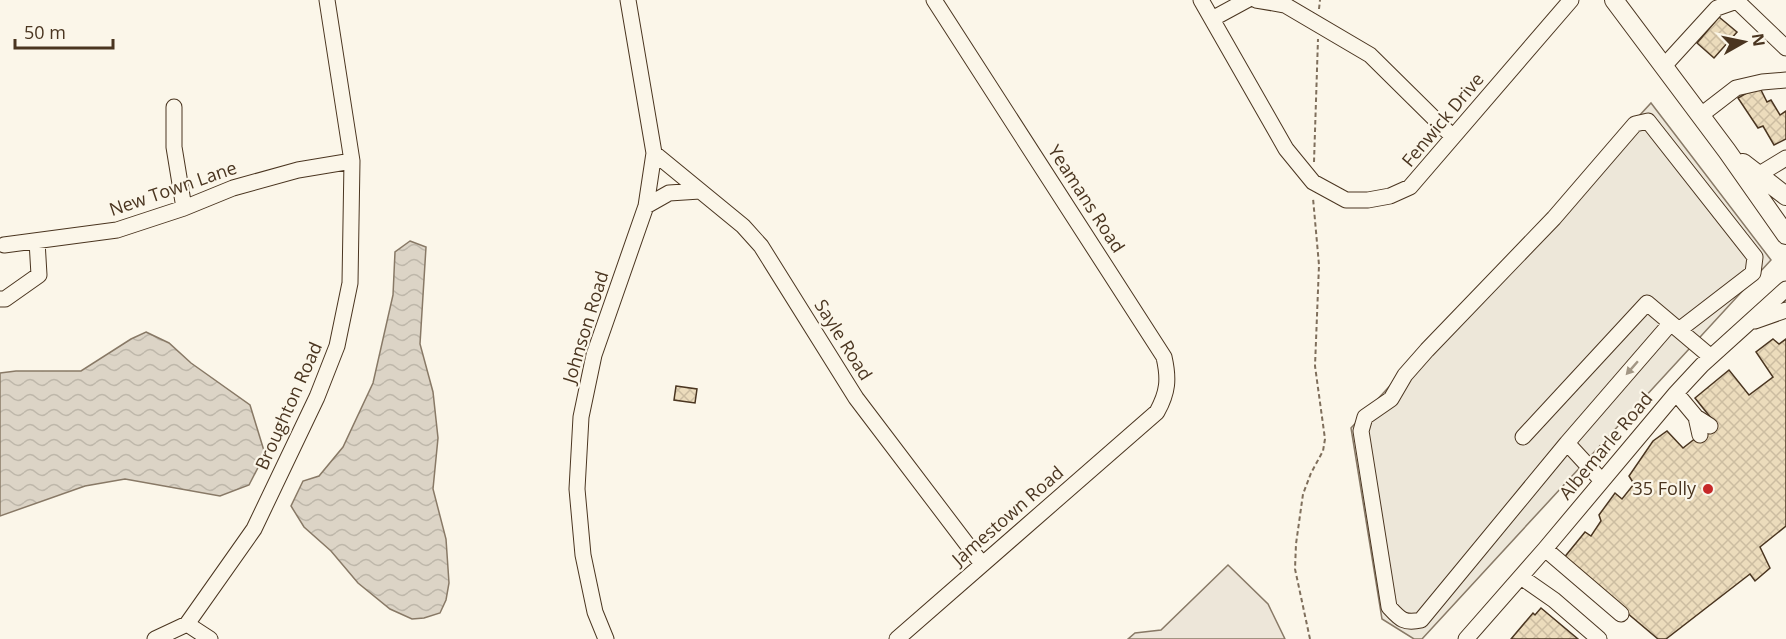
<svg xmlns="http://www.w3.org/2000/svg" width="1786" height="639" font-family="'Open Sans',sans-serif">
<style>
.green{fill:#ede6d9;stroke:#887966;stroke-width:1.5}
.parking{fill:#ede7d9;stroke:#887966;stroke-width:1.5}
.water{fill:url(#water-waves);stroke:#887966;stroke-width:1.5}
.building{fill:url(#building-cross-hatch);stroke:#4a3520;stroke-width:1.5}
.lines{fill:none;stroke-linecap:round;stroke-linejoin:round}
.minor-casing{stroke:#4a3520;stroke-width:17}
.major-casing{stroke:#4a3520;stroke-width:20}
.path{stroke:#7f6f5c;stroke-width:2;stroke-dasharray:4.5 3;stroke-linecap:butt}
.minor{stroke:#fbf6e9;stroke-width:15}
.major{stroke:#fbf6e9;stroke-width:18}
.oneway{fill:#a29684}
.poi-dot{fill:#c62828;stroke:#fbf6e9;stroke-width:2}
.labels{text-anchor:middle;stroke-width:4.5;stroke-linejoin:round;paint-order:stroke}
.street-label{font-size:18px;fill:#4a3520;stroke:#fbf6e9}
.poi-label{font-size:18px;fill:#4a3520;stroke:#fbf6e9;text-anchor:end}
</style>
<defs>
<pattern id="water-waves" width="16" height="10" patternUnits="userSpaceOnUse" patternTransform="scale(1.5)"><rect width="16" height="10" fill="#dcd4c6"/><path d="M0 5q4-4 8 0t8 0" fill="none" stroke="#beb7aa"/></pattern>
<pattern id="building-cross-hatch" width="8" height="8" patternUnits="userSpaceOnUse" patternTransform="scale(1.5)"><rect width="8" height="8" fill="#ecdcbc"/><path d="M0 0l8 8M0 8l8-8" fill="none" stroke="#ccbda1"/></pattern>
</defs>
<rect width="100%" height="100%" fill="#fbf6e9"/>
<!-- green -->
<path class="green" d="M1228,565L1268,604L1285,639H1128L1135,633L1161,630Z"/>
<!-- parking -->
<path class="parking" d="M1651,103L1771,260L1422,639H1414L1382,619L1351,428Z"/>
<!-- water -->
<path class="water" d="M410,241L426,247L420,344L433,392L438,438L433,489L446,539L449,583L446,600L440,613L424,618L412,619L390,609L358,583L331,551L304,527L291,506L303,481L319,476L343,447L373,383L393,295L395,252Z
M146,332L169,343L191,363L250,405L265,454L249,485L220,496L125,479L85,486L0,516V373L16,371H81L131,339Z"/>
<!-- building -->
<path class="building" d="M1719,17L1737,32L1714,58L1697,43Z
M1759,86L1767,102L1771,100L1780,115L1786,111V139L1774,145L1763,126L1758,128L1738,98Z
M1773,339L1779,344L1786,339V526L1760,547L1770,568L1755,581L1750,574L1666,639H1658L1563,559L1585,532L1591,536L1601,521L1599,515L1615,493L1622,499L1634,484L1629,476L1653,441L1667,431L1683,448L1715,423L1695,398L1729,370L1749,395L1773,377L1756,352Z
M676,386L697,389L695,403L674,400Z
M1541,608L1578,639H1511L1533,613L1535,615Z"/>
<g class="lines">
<!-- minor casing -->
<g class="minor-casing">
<path id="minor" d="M1201,0L1286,149L1313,182L1346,200H1368L1390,196L1410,187L1571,0
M1256,0L1285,5L1370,55L1453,137
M1212,19L1247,0
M1664,66L1717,8L1737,1L1786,48
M174,107V147L184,208
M1701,115L1736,88L1762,82L1786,80
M654,153L743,226L761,246L856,398L982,564
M1758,175L1786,158
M646,206L669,193L700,191
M4,245L117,230L184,208L233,188L298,170L352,161
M0,299H5L39,275L37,241
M1755,321L1786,310
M1670,324L1567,443L1421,620C1404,624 1400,619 1389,607L1361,431L1365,417L1391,399L1405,375L1427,350L1554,218L1635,124L1648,121L1755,257L1753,273L1679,330
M1676,393L1696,417L1710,426
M1696,417L1700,435
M1523,437L1647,303L1711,357
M1567,443L1602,481
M1545,549L1621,614
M1521,577L1554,600L1599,639
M187,624L210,639
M155,639L187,624L254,529L317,397L337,346L350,283L352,161L327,0
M606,639L595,612L583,555L577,489L581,417L594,355L646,206L654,153L628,0
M897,639L1157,412C1168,392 1169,379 1164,357L934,0
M1466,639L1545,549L1676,393L1702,365L1786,289"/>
</g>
<!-- major casing -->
<g class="major-casing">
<path id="major" d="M1614,0L1727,151L1786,235
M1743,163L1786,196"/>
</g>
<!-- path -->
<path class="path" d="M1319,9L1320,0
M1314,162L1318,39
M1310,639L1295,569L1296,544L1303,494L1311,473L1323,451L1325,439L1315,366L1319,265L1313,198"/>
<!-- minor -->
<use href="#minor" class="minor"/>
<!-- major -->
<use href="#major" class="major"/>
</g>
<!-- one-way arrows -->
<defs><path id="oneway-solid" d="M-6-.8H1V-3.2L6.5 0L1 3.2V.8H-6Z" transform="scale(1.5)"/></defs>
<use class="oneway" href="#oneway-solid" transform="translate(1632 368) rotate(131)"/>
<!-- markers -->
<circle class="poi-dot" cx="1708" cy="489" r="6"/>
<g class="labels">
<!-- street labels -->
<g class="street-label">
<text transform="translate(1443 120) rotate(-50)" y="6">Fenwick Drive</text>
<text transform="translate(173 189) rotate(-19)" y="6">New Town Lane</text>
<text transform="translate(1086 199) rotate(57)" y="6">Yeamans Road</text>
<text transform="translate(586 327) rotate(-73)" y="6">Johnson Road</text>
<text transform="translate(843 340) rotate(58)" y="6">Sayle Road</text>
<text transform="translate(289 406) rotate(-66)" y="6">Broughton Road</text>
<text transform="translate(1606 446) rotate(-50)" y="6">Albemarle Road</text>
<text transform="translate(1008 516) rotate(-41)" y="6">Jamestown Road</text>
</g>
<!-- poi labels -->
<g class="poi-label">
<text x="1696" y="495">35 Folly</text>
</g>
</g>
<!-- north arrow -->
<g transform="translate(1744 42) rotate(81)" stroke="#fbf6e9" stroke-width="4.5" paint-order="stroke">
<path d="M0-4.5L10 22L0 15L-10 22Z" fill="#4a3520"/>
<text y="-9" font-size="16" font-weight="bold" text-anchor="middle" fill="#4a3520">N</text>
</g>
<!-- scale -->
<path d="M15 39v9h98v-9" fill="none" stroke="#4a3520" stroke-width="3"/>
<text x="24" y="39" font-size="18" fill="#4a3520" stroke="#fbf6e9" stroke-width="4.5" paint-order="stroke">50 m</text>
</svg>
